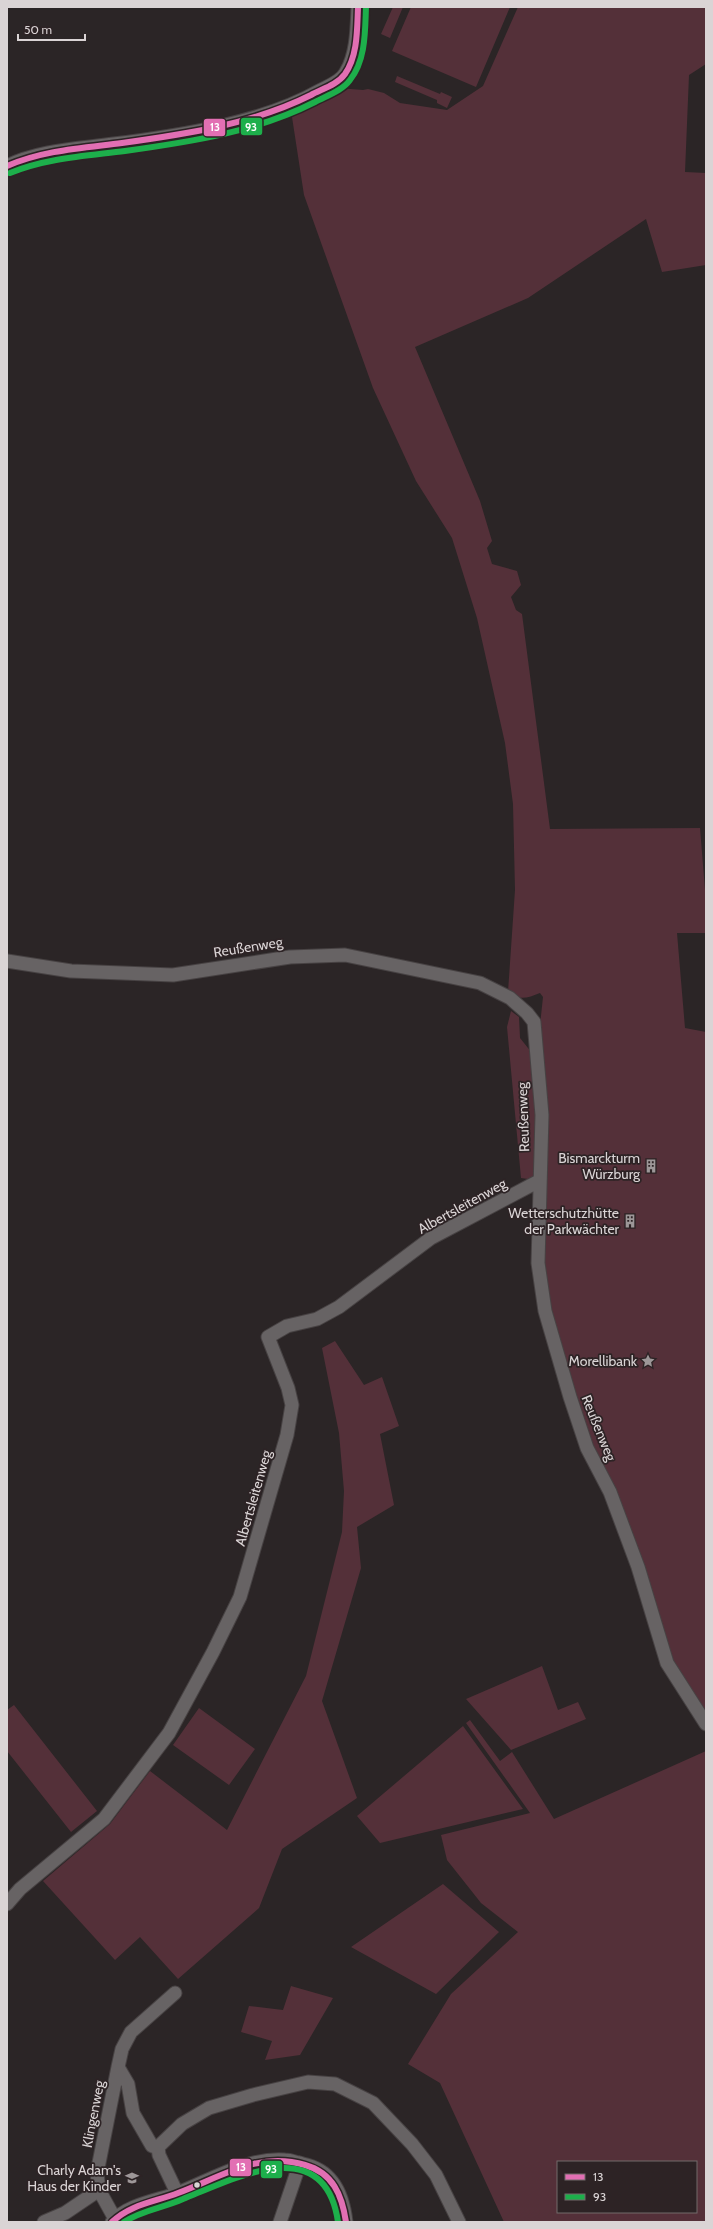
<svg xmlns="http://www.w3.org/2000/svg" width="713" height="2229" font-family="Cabin,sans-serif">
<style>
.green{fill:#543039;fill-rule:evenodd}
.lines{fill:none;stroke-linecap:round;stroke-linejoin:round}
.minor-casing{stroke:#474243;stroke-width:15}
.minor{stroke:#676364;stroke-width:13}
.bus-1-casing{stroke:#2d2325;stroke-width:9}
.bus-2-casing{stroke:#2d2325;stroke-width:9}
.bus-1{stroke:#e26fb3;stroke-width:6}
.bus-2{stroke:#1daf4b;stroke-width:6}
.bus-dot{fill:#dad4d5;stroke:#2d2325;stroke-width:1.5}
.labels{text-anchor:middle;stroke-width:3.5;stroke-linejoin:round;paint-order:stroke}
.street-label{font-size:14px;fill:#dad4d5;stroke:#2d2325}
.poi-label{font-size:14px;fill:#dad4d5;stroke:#2d2325;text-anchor:end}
.line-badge{stroke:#2d2325;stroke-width:1.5}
.badge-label{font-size:11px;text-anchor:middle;font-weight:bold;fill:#fff}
</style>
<rect width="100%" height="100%" fill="#2b2526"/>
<!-- green -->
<path class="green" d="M393,7H403L390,38L381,34Z
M411,7H510L476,87L392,51Z
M518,7H706V64L689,75L685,172L706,173V265L662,272L646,219L528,298L415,347L480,501L492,541L487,548L492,564L517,571L521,585L511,597L516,610L522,614L550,829L700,828L706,902V933H677L685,1028L706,1032V1722L681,1682L592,1447L572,1391L546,1292L542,1237L540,1025L543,997L540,993C528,998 518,1001 508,992L515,890L513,804L505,743L477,618L452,538L416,481L373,388L304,195L292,117L338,88L363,90L368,89L384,93L400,103L447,110L483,86Z
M397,76L440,94L441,92L452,97L447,108L437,103V100L395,82Z
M511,1011L519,1017L520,1038L532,1053L538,1124L535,1180L521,1178L507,1027Z
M335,1341L364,1385L382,1377L399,1426L380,1434L394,1505L357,1527L361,1568L322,1701L357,1798L282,1849L259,1908L178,1979L140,1937L115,1960L43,1881L110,1824L150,1771L227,1830L306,1676L342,1532L344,1491L339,1433L322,1348Z
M542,1666L558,1710L578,1702L586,1719L511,1750L466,1699Z
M14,1705L97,1811L71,1832L7,1751V1710Z
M199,1708L255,1749L229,1785L173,1745Z
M470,1720L500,1761L512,1752L554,1819L706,1751V2222H504L440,2083L408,2064L451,1994L518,1932L481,1903L447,1860L441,1835L530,1813L466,1723ZM558,2162H696V2212H558Z
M463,1726L523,1809L380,1843L357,1816Z
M443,1884L499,1932L436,1994L351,1947Z
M291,1986L333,1998L300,2055L265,2060L272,2041L241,2032L249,2006L283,2010Z"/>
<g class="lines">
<!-- minor casing -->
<g class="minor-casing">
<path id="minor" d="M7,166C39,150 79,149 114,144C178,136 263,123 319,91C328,86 341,82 346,72C357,54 357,28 358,7
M7,961L71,971L173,975L290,957L345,955L480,983L510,998L527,1013L534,1022L542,1115L538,1263L545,1311L570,1397L587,1448L610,1492L638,1567L667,1663L706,1724
M7,1904L20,1889L104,1819L169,1733L213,1652L240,1597L287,1435L292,1405L288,1388L268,1337L287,1326L317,1319L339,1307L431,1238L539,1181
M158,2147L152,2146L133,2113L128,2084L118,2067L122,2049L131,2032L175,1993
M177,2193L159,2155L158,2147L182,2124L209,2108L253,2095L308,2082L335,2084L373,2103L412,2144L436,2175L459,2222
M115,2219L99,2190L97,2173L118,2067
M44,2222L65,2213L99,2190
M112,2222C128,2204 156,2201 178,2193C211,2180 248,2157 285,2160C291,2160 297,2163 303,2164C333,2170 343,2194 346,2222
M280,2222L300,2163"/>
</g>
<!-- minor -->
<use href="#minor" class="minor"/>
<!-- bus-1 casing -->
<g class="bus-1-casing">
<path id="bus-1" d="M7,166C44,150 83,148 122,143C187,134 253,124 311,95C322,89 337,85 345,74C358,55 357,29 358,7
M112,2222C131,2204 155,2202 178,2193C221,2177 258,2151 305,2165C333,2173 342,2195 346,2222"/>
</g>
<!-- bus-2 casing -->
<g class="bus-2-casing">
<path id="bus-2" d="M10,173C47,158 86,156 125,151C190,142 256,132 315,102C326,96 342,91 350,80C366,60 365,31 366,7
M124,2222C142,2210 163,2208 183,2199C235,2178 325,2131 338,2222"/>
</g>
<!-- bus-1 -->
<use href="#bus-1" class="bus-1"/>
<!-- bus-2 -->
<use href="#bus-2" class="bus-2"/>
</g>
<!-- icons -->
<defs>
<g id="building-bare" transform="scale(1.08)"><path d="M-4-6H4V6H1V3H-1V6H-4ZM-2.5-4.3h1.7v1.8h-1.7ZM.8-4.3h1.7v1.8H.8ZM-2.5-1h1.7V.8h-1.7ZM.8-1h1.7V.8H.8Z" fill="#9d9798" stroke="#2d2325" stroke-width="2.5" paint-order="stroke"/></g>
<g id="sight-bare" transform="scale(1.08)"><path d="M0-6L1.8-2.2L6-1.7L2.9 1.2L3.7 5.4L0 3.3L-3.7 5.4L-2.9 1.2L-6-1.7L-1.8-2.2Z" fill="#9d9798" stroke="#2d2325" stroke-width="2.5" paint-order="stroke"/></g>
<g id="school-bare" transform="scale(1.08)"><path d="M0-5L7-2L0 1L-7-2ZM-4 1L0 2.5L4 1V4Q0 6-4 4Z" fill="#9d9798" stroke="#2d2325" stroke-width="2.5" paint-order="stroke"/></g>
</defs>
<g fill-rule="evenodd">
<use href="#building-bare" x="651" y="1166"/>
<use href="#building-bare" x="630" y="1221"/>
<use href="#sight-bare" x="648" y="1361"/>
<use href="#school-bare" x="132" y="2178"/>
</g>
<!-- markers -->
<circle class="bus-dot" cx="197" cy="2185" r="3.5"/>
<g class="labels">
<!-- street labels -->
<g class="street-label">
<text transform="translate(248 947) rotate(-9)" y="5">Reußenweg</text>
<text transform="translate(523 1117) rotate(-92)" y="5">Reußenweg</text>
<text transform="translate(462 1206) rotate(-29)" y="5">Albertsleitenweg</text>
<text transform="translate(599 1428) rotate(68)" y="5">Reußenweg</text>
<text transform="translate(253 1498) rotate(-74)" y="5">Albertsleitenweg</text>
<text transform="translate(93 2114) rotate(-79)" y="5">Klingenweg</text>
</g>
<!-- poi labels -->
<g class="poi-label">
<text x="640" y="1163">Bismarckturm<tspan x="640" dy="16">Würzburg</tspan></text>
<text x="619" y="1218">Wetterschutzhütte<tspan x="619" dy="16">der Parkwächter</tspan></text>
<text x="637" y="1366">Morellibank</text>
<text x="121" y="2175">Charly Adam's<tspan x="121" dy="16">Haus der Kinder</tspan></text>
</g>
</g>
<g class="line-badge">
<rect x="240" y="117" width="23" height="19" rx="4" fill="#1daf4b"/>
<rect x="203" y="118" width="23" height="19" rx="4" fill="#e26fb3"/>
<rect x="229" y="2158" width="23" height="19" rx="4" fill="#e26fb3"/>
<rect x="260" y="2160" width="23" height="19" rx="4" fill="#1daf4b"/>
</g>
<g class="badge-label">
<text x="251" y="131">93</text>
<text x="215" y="131">13</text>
<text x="241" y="2171">13</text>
<text x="271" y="2173">93</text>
</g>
<!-- border -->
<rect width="713" height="2229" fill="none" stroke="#dad4d5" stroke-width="16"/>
<!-- legend -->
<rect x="557" y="2161" width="140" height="52" fill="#2d2325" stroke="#726a6b"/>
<rect x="565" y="2174" width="20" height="6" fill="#e26fb3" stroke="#726a6b"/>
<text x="593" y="2181" font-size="12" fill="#dad4d5">13</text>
<rect x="565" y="2194" width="20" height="6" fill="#1daf4b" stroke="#726a6b"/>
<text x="593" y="2201" font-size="12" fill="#dad4d5">93</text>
<!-- scale -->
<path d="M18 34v6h67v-6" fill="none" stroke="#dad4d5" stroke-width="2"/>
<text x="24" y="34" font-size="12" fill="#dad4d5" stroke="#2d2325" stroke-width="3" paint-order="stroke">50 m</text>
</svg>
